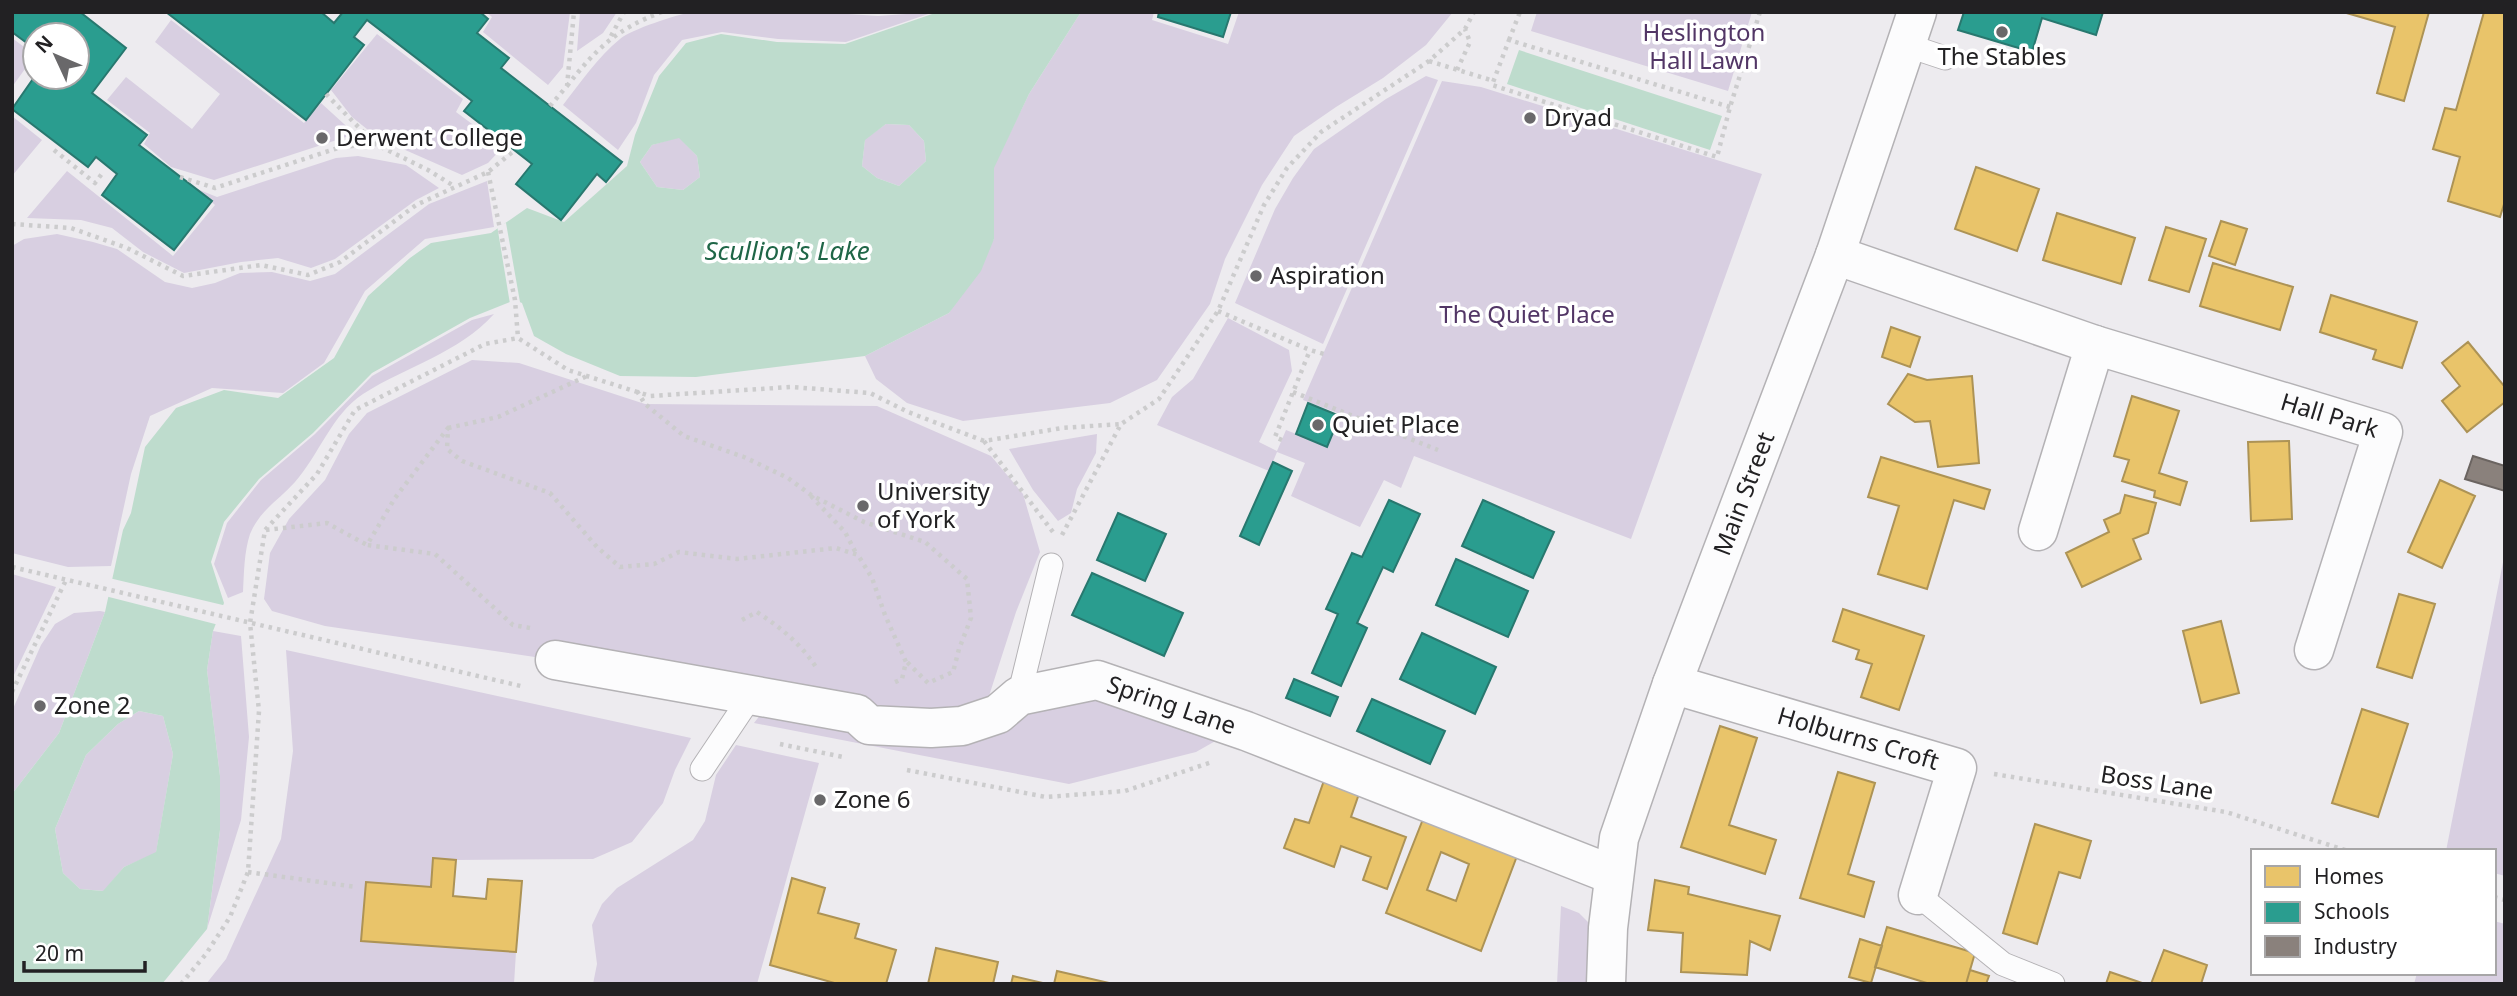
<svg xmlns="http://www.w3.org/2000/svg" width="2517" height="996" font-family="'Noto Sans',sans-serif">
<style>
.green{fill:#d8cfe1}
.water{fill:#bedccd;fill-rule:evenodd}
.pier{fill:#edebef}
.homes{fill:#e9c46a;stroke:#ad9355;stroke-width:2;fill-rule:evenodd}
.schools{fill:#2a9d8f;stroke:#28786f;stroke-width:2}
.industry{fill:#8a817c;stroke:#6b6461;stroke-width:2}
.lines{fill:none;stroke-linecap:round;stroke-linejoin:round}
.lane-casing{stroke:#b4b2b5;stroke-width:25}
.street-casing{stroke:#b4b2b5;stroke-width:41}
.secondary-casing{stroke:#b4b2b5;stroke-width:41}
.path{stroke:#cccccd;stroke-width:4.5;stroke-dasharray:3.5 5;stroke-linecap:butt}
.lane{stroke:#fcfcfd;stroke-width:23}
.street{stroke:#fcfcfd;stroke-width:38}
.secondary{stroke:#fcfcfd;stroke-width:38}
.poi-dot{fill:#69686a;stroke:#fff;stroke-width:2.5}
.labels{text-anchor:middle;stroke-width:7;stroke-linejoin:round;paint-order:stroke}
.park-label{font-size:24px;fill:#523666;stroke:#fff}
.poi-label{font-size:24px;fill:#222123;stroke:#fff;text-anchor:start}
.street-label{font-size:24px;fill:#222123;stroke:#fff}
.water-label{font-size:26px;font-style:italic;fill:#1f6647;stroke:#fff}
</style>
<rect width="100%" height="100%" fill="#edebef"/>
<!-- green -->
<path class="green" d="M486,12H570L563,67L548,85L483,32L492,17Z
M580,12H617L603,33L577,51Z
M692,12H818L878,16L934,12L846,42L778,39L722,32L682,40L654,75L636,123L618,150L563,105C580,83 598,57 620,39C632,29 676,15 692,12Z
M1081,12H1154L1152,20L1228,44L1239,12H1453L1426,45L1383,78L1336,107L1294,136L1262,185L1225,259L1210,304L1157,380L1110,403L963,421L907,403L876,379L865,356L949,313L994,239L993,168L1029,94Z
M1537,12H1752L1728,91L1531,31Z
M171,20L304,123L321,103L355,134L214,180L171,167L144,144L150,133L107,100L126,77L192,129L220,94L155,42Z
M377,34L463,99L456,112L503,147L488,163L462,175L378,138L352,117L331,90Z
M12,38L35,55L12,87Z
M1426,76L1438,80L1323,344L1235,303L1275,209L1293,178L1314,149L1386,99Z
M1442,81L1481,87L1762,174L1631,539L1414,456L1401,488L1384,480L1360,527L1291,496L1305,463L1277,452L1269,471L1157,425L1172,397L1193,379L1228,318L1289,350L1292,371L1259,442L1277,451L1286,430L1327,446L1340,414L1303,400Z
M12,116L42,140L12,176Z
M886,124L909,125L924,141L926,161L899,186L877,178L862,166L865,139Z
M679,137L697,156L700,177L683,190L657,187L640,162L652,145Z
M358,156L406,165L439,188L416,200L335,259L311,268L278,258L241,262L184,273L143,252L112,228L81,220L27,218L67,171L173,256L215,205L197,189L217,197L336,158Z
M487,181L494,227L425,239L365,291L324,363L283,393L212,388L150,416L131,474L111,566L68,567L12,553V246L24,239L57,234L93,242L117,249L165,282L192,288L215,283L240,273L272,272L310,281L335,274L429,204Z
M494,314C459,353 407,366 363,394C332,414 319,455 295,482C279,500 260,510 250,534C244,552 244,574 243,592L228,598L214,564L227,523L261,480L315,434L372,376L472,320Z
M472,360L519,363L645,404L877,406L991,456L1023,494L1040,552L1016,612L989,696V730L1044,706L1090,695L1226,735L1196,752L1069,784L754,723L761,714L555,660L325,626L272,611L264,599L270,553L289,519L325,480L349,434L367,413Z
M1097,434L1096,453L1077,489L1071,513L1058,521L1033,490L1009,449Z
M2505,552V876L2494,873V851H2446Z
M12,574L56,587L12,679Z
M100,611L105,612L59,733L12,794V711L41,645L55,624L74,613Z
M213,631L241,636L249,737L241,820L207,929L220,830V776L207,670Z
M286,650L691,738L675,770L663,803L632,842L593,859L456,860L433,858L431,887L366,883L362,940L516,952L514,984H206L226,959L281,839L293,751Z
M139,711L163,716L173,754L156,853L124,867L104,891L80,889L63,873L55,829L86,755L118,724Z
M736,745L819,763L757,984H593L597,964L592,925L602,904L617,888L693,840L705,821L716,775Z
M1561,906L1579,913L1589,923L1587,984H1557Z
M2494,921L2505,924V984H2414L2417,973H2494Z"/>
<!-- water -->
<path class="water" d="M938,12H1081L1029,94L994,168V239L981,271L949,313L865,356L696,377L620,376L566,354L534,336L522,303L515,300L470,318L372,373L313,433L259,479L224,522L211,562L224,603L213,631L207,670L220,776V830L207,929L162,984H12V794L59,733L105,612L123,530L131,513L145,447L176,408L224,390L278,398L334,358L368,296L410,258L431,243L491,233L527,208L564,222L627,166L635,135L659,76L686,43L721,34L777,42L845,44ZM886,124L909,125L924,141L926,161L899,186L877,178L862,166L865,140ZM679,138L697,156L700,177L683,190L657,187L640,162L652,145ZM139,711L163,716L173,754L156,852L124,867L103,891L80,889L63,873L55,829L86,755L118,724Z
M1519,50L1722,116L1710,150L1507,84Z"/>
<!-- pier -->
<path class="pier" d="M506,223L520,302L510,304L497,225Z
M109,578L227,606L219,625L105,596Z"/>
<!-- homes -->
<path class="homes" d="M2343,12H2429L2404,101L2377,93L2395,27Z
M2484,12H2505V201L2500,217L2448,201L2460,157L2433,149L2445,108L2456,110Z
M1976,167L2039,189L2017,251L1955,229Z
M2057,213L2135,238L2121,284L2043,260Z
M2221,221L2247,229L2235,265L2209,256Z
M2166,227L2206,239L2189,292L2149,280Z
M2213,263L2293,287L2280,330L2200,306Z
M2331,295L2417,322L2402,368L2373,359L2376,350L2320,332Z
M1891,327L1920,337L1910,367L1882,357Z
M2468,342L2505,387V402L2467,432L2442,401L2460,386L2442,363Z
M1908,374L1927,380L1972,376L1979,463L1938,467L1930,421L1915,422L1888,404Z
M2132,396L2179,411L2159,473L2187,482L2180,505L2154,497L2155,491L2122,481L2129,460L2114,456Z
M2289,441L2292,519L2251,521L2248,442Z
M1881,457L1990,490L1984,509L1954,500L1927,589L1878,574L1899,506L1868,497Z
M2440,480L2475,496L2442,568L2408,552Z
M2125,495L2156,503L2148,533L2133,539L2141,559L2082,587L2066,553L2109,532L2104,520L2120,513Z
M2399,594L2435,604L2412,678L2377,667Z
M1843,609L1924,636L1899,710L1861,697L1872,664L1856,659L1859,650L1833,641Z
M2221,621L2239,693L2201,703L2183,631Z
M2362,709L2408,724L2378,817L2332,803Z
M1720,726L1757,738L1729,825L1776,840L1765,874L1681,847Z
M1327,772L1362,785L1351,817L1406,837L1387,889L1363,880L1371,857L1341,846L1334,867L1284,848L1295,819L1309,823Z
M1838,772L1875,783L1848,874L1874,882L1864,917L1800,898Z
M1427,809L1520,848L1481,951L1386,913ZM1441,852L1469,864L1456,901L1427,890Z
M2035,824L2091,841L2080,878L2059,872L2037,944L2003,933Z
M433,858L456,860L453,896L486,899L488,879L522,881L516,952L361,941L366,882L431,887Z
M792,878L825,888L818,913L859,924L855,938L896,950L886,984H838L770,965Z
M1655,880L1689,887L1688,894L1780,916L1770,950L1750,941L1747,975L1681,972L1683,933L1648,930Z
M1887,927L1975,953L1966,984H1930L1875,967Z
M1860,939L1882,946L1871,983L1849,977Z
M936,948L998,962L993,984H928Z
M2164,950L2207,965L2201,984H2151Z
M1970,970L1989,976L1986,984H1966Z
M1057,971L1109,983L1054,984Z
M2110,972L2145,984H2106Z
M1013,976L1047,984H1011Z"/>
<!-- schools -->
<path class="schools" d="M12,12H80L126,48L92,93L147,135L139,145L212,201L174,250L102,195L117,174L96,157L88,167L12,109L35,76L77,77V35H35V49L12,32Z
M166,12H321L334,23L343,12H480L488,19L477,33L509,58L501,68L622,162L606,182L597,174L561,220L516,184L532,164L464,111L472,101L367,20L354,37L364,45L306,120Z
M1159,12H1231L1223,37L1158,17Z
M1964,12H2103L2096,35L2042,18L2032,52L1958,30Z
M1308,403L1340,416L1327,447L1296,434Z
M1273,462L1292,471L1259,545L1240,536Z
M1389,500L1420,514L1393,572L1383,567L1357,623L1367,628L1341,686L1312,673L1338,614L1326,609L1352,553L1362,557Z
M1483,500L1554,532L1533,578L1462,546Z
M1118,513L1166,534L1145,581L1097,560Z
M1456,559L1528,591L1508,637L1436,605Z
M1092,573L1183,613L1164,656L1072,615Z
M1422,633L1496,667L1475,714L1400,679Z
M1294,679L1338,697L1330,716L1286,698Z
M1372,699L1445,731L1430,764L1357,731Z"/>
<!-- industry -->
<path class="industry" d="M2473,456L2505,466V491L2465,479Z"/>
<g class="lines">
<!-- lane casing -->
<g class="lane-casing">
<path id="lane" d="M1906,45L1945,58
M1019,696L1051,565
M702,769L751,696
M1918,895L2003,964L2053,984"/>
</g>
<!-- street casing -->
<g class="street-casing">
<g id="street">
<path id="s1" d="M1835,255L2095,345L2383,432L2314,650"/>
<path d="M2038,531L2095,345"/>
<path id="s2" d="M555,660L857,714L869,725L931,728L962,726L998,714L1019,696L1097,680L1246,731L1613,875"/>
<path id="s3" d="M1672,684L1957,768L1918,895"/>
</g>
</g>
<!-- secondary casing -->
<g class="secondary-casing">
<g id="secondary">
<path id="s4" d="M1606,984L1608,928L1619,838L1672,684L1835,255L1917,12"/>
</g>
</g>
<!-- path -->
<path class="path" d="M611,36L624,12
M1509,40L1520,12
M1429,61L1494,81
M1457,70L1470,42L1465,29
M567,86C596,49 616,29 662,12
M326,94L375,144L428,170L454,186
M550,106L567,86L574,12
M1730,107L1509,40L1492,85L1717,157L1730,107L1760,12
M54,150L95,183L104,171
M488,172L515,300L518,338
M180,177L215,188L341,147L375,144
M12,224L71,228L127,248L183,276L261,265L308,275L340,262L416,205L488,172L515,150
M1218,311L1310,350L1324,354
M637,391L645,404L684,436L744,457L788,478L811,495L864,522L925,542L967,579L971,618L959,649L953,672L928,683L907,662
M1293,392L1438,450
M448,428L498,417L587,376
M1282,440L1275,437L1310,350
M984,441L1053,532
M811,496L845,532L857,555
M266,530L327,523L367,545
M1062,535L1121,424L1159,399L1218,311L1264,205L1287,168L1321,132L1429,61L1465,29L1474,12
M12,567L525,687
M742,620L757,612C781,628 800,643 816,667
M530,628L513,625L435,554L367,545L395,498L448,428L447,449L462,461L550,493L597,547L620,567L654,564L679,552L737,559L836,548L858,555L872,578L885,615L906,662L902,679L891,684
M12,692L66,580
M780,744L843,757
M907,770L1046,797L1125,791L1212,762
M1994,774L2226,812L2348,851
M248,872L356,887
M2494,897L2505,900
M181,984L206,954L230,917L248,872L259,711L250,623L265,530L317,474L355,410L485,344L518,338L568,370L650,396L791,387L870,393L908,412L984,441L1062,428L1121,424"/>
<!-- lane -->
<use href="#lane" class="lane"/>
<!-- street -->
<use href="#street" class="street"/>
<!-- secondary -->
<use href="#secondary" class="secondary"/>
</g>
<!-- markers -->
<g class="poi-dot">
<circle cx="2002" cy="32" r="7"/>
<circle cx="1530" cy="118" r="7"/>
<circle cx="322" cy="138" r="7"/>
<circle cx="1256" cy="276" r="7"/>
<circle cx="1318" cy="425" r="7"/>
<circle cx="863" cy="506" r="7"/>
<circle cx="40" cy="706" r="7"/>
<circle cx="820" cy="800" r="7"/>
</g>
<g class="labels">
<!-- park labels -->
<g class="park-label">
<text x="1704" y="41">Heslington<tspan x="1704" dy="28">Hall Lawn</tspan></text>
<text x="1527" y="323">The Quiet Place</text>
</g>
<!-- poi labels -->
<g class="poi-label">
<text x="2002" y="65" text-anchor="middle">The Stables</text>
<text x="1544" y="126">Dryad</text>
<text x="336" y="146">Derwent College</text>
<text x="1270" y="284">Aspiration</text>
<text x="1332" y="433">Quiet Place</text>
<text x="877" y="500">University<tspan x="877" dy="28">of York</tspan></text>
<text x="54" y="714">Zone 2</text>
<text x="834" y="808">Zone 6</text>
</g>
<!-- street labels -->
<g class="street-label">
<text dy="8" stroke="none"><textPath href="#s1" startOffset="520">Hall Park</textPath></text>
<text dy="8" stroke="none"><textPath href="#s4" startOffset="513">Main Street</textPath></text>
<text dy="8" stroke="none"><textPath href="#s2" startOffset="640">Spring Lane</textPath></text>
<text dy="8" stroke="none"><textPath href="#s3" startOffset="194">Holburns Croft</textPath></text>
<text transform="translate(2157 783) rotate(9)" y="8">Boss Lane</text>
</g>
<!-- water labels -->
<g class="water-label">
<text x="787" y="260">Scullion's Lake</text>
</g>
</g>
<!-- border -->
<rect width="2517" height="996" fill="none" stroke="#222123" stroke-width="28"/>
<!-- legend -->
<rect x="2251" y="849" width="245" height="126" fill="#ffffff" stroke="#a7a6a7" stroke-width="2"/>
<rect x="2265" y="866" width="35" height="21" fill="#e9c46a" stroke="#a7a6a7" stroke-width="2"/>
<text x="2314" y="884" font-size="21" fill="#222123">Homes</text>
<rect x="2265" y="902" width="35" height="21" fill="#2a9d8f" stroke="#a7a6a7" stroke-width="2"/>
<text x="2314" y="919" font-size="21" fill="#222123">Schools</text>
<rect x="2265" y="936" width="35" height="21" fill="#8a817c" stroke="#a7a6a7" stroke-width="2"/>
<text x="2314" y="954" font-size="21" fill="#222123">Industry</text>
<!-- north arrow -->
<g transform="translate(56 56) rotate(314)"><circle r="33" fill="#ffffff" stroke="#a7a6a7" stroke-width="2"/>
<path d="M0-5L12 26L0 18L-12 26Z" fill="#69686a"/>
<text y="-10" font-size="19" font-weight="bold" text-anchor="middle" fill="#222123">N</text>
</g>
<!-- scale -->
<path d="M24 961v10h121v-10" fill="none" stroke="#222123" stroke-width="3.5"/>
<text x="35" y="961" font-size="21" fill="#222123" stroke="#ffffff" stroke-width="5" paint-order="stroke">20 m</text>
</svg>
